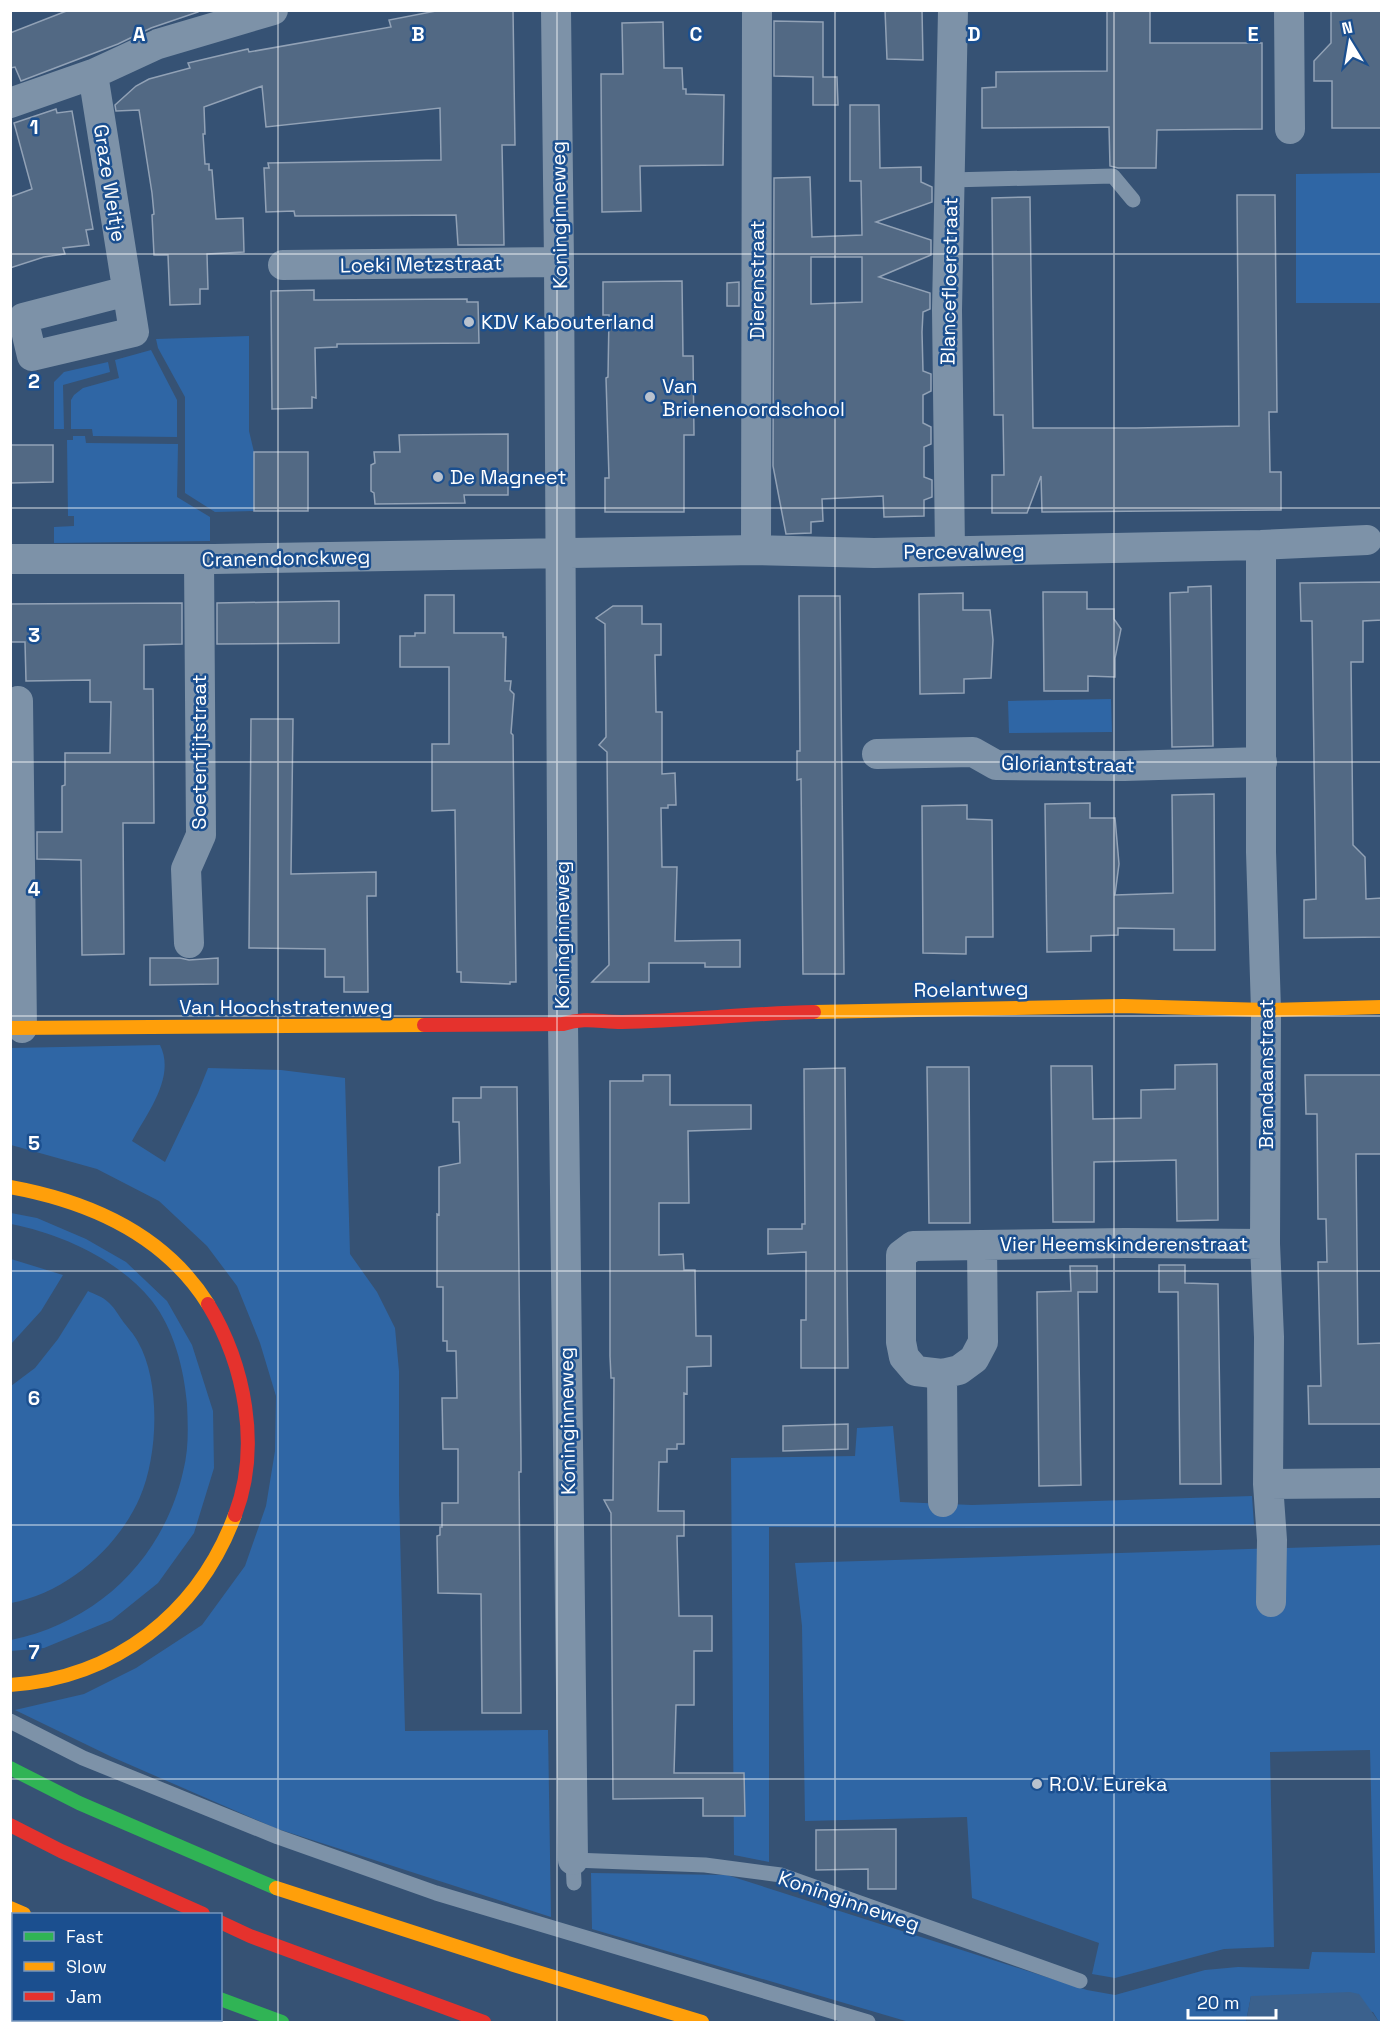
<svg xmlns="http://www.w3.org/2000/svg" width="1392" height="2033" font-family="'Space Grotesk',sans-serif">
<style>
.green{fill:#2f66a5}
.water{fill:#3b618d}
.building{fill:#526984;stroke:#92a2b6;stroke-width:1.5;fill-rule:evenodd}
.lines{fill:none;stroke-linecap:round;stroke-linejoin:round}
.lane{stroke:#7d92a8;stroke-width:15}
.street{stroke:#7d92a8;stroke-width:30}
.fast{stroke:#30b455;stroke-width:14}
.slow{stroke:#ff9f0a;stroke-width:14}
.jam{stroke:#e5322d;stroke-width:14}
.grid{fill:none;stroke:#fff;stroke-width:1.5;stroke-opacity:0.55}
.poi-dot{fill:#b9c2ce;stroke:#1b4f8f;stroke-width:2}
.labels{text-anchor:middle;stroke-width:5;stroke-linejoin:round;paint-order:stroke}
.street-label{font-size:20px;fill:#fff;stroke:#1b4f8f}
.poi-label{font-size:20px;fill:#fff;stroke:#1b4f8f;text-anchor:start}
.grid-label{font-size:20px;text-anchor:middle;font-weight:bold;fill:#fff;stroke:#1b4f8f;stroke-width:5;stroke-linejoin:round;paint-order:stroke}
</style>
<rect width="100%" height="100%" fill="#365274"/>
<!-- green -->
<path class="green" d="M1381,173V303H1296V174Z
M249,336V431L254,452V511L215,512L185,493V397L158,348L156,339Z
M151,350L177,400V437L93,436L92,429H71V400L74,395L83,388L119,378L115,360Z
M108,362L110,372L63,385L64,429H54V382L64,372Z
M73,436H85L86,443L178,444L177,497L210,517V541L54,543V527L74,526V516H68L67,440H73Z
M1111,699L1112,732L1009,733L1008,701Z
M160,1045C176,1077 147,1113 132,1141L165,1162L198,1093L208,1068L281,1070L345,1078L350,1254L377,1292L395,1328L399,1371V1493L405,1731L548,1730L551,1917L275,1828L112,1757L15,1710L84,1694L136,1668L202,1625L245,1566L266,1506L275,1451L276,1396L260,1343L237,1286L207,1246L159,1201L97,1169L11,1145V1048Z
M11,1213L37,1218L86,1239L126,1262L167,1301L192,1345L213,1411L214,1468L194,1533L158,1583L112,1620L44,1648L11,1651V1640C98,1622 163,1559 183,1472C189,1449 188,1427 187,1404C184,1369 174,1329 152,1301C119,1260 62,1234 11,1224Z
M11,1259L63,1275L41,1311L11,1344Z
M88,1291C94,1294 103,1297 108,1302C113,1306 118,1314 122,1320C127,1327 134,1334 138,1342C161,1382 158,1456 140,1497C118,1548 66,1593 11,1603V1386L35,1368L58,1339Z
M893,1426L900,1502L972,1505L1252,1496L1254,1525L972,1528L769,1527V1862L734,1855L731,1458L855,1456L857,1428Z
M1381,1545V2022H1379L1373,2012L1251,1996L1246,2022H909L592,1929L591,1873L727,1875L1087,1990L1115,1995L1205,1970L1238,1967L1309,1969L1312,1952L1375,1953L1370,1750L1270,1752L1274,1947L1224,1949L1115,1978L1092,1974L1099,1943L972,1898L967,1817L805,1821L802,1626L795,1563Z
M10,2005L13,2006L14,2020H39L45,2022H11Z"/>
<!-- water -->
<path class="water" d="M1350,1992L1359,1994L1379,2022H1246L1251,1996Z"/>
<!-- building -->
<path class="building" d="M69,10H198V12L151,28L118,44L21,81L15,67L10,68V33Z
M441,10H513L515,145H502L504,245H458L456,215L295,216L294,211L266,212L264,168H269L268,163L441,160L440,108L266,127L262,86L204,107L205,134H203L205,164H209V170H212L216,219L243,218L244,252L207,254L208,289H200V304L170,305L168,255H154L152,215L154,214L152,193L139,110L116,111L115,105L136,86L149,79L190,68L188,63L248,49L249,52L391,27L389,20Z
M885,10H922L923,60L887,59Z
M1107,10H1150V43H1262V129L1157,130L1156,168H1118L1110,166L1109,127L982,128V88L996,87V72L1107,71Z
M1331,10H1382V128H1332V81H1314V61L1331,43Z
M774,21L823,22V77H837L838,105H813V77L774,76Z
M663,22L664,68H682L683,89H686V94L724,95L723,165L640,166L641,211L602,212L601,74H623L622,23Z
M850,105H879L880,168L921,167V182L932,187V202L876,222L931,240V255L879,277L930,293V309L923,312L922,332L923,371L931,374V391L923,395V423L931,427V444L924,447V477L932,480V497L924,500V516L884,517L883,496L822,499L823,521L811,522V533L786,534L773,466L774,178L810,177L812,237L862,235L861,181H850ZM811,257H862V302L811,304Z
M56,109L57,113L72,111L93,229L86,230L89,245L63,248L65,254L44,257L10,268V197L32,189L14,123Z
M1237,195H1275L1277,412H1269L1270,472H1281V510L1042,512L1041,476L1027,513H992V475H1004L1003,415H994L992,198L1030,197L1033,428H1136L1239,426Z
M682,281L683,356H693L694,435H684V512H605V478H609L606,378L608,377L609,315H603V282Z
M739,282V306H727V283Z
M314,290V300L467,299V302H478L479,343L337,344V347L315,348L316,398L312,397V408L272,409L271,291Z
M508,434V495H464L465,503L375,504L374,493L371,491V465L375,463L374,452H400L399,435Z
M10,445H53V482L10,483Z
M254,452H308V511H254Z
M1382,582V620L1363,621V662H1351L1353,845L1365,857L1366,899L1382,898V937L1304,938V900L1316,899L1312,621H1301L1300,583Z
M1211,586L1213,746L1172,747L1170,593L1188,592V587Z
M1043,592H1087V609H1114V619L1121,629L1115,658V677L1088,676V691H1044Z
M963,593V610H990L993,640L991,678L964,679V693L920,694L919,594Z
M425,595H454V633H503V637H506L505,681H511L510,690L514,694L511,733L513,735L516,982H510V984L461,982V972H457L455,810L432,811V744H449V667H400V636H415V633H425Z
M799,596H840L844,974H803L801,779L797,780V751H800Z
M339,601V643L217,644V603Z
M182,603V644L144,645V689H153L154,823H123L124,954L82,955L81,860L37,859V832H62V786L65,785V753H110L111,702H90V680L26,681L25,642H10V604Z
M613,606H642V624H661V655H655L656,712H662V774L675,773L676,805H668V808H661L662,867H677L675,941L740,940V967H705V963H649V982H592L609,965L607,752L599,745L606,737L605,624L596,618Z
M251,719H293L291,874L376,872V896H367L368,992H344V977H325V949L249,948Z
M1214,794L1215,950H1174V929L1118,928V935L1091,936V951L1047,952L1045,804L1090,803V818H1115L1119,864L1115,895L1173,893L1172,795Z
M967,805V819L992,820L993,937H966V954L923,953L922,806Z
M150,958H180L189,960L218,958V984L150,985Z
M1217,1064L1218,1220L1177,1221L1176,1160L1094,1162V1222H1053L1051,1066H1092L1093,1119L1141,1118V1090L1175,1089V1065Z
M927,1067H969L970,1223H929Z
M845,1068L848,1368H801V1320H806V1252L768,1254V1229H802V1224H805L804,1069Z
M643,1075H670V1105H751V1129L688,1131L689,1203H659V1255L683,1254L684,1270H695L696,1336H711V1366L687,1367V1394L684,1393V1444H677V1449H667V1462H659L658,1511H684V1536H677L679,1616H712V1651H694V1705H676L674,1773H744L745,1816H703V1798L613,1799L611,1513L604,1500H613L614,1378H611L610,1356V1081H643Z
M1305,1075H1382V1154H1356L1358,1344L1382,1343V1424H1309L1308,1386H1321L1318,1262H1327L1326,1219H1318L1317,1114H1306Z
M481,1087H517L521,1459V1472H519L521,1713H482L481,1594L438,1593L437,1536L440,1535V1527H442V1503H458V1449H443L442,1398H457L456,1351H447V1341H443V1287H437V1214L439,1215V1167L460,1163L459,1122H453V1098H481Z
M1159,1265H1185V1283L1218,1284L1221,1484H1180L1178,1292H1159Z
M1070,1266H1097V1292H1078L1081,1485L1039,1486L1037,1292L1071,1291Z
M848,1424V1449L783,1451V1426Z
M896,1829V1889H868V1869L816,1870V1830Z"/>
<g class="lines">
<!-- lane -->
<path class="lane" d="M950,180L1113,176L1133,200
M10,1721L83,1758L278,1837L436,1893L868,2022
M574,1883L573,1860L705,1865L781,1875L1080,1981"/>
<!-- street -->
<path class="street" d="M556,10L559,262L563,1024L573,1860
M1289,10L1290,129
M93,74L134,332L32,356L23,318L127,291
M10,103L93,74L158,44L273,10
M283,265L559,262
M1261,545V852L1266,1010L1265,1244L1269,1337L1268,1484L1272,1540L1271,1602
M756,550L757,10
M950,551L947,310L953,10
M10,559H214L756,550L874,553L1261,545L1367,540
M18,701L22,1028
M877,754L973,752L996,765L1124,766L1262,762
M189,943L186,869L201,835L199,559
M982,1245L913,1246L901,1255V1342L904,1357L916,1371L942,1374L959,1370L974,1359L983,1342L982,1245L1125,1243L1265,1244
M942,1374L943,1502
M1268,1484L1382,1483"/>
<!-- fast -->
<path class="fast" d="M10,1768L79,1803L276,1888
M10,1973L14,1975
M220,1999L282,2022"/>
<!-- slow -->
<path class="slow" d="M814,1012L1123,1006L1266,1010L1382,1007
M10,1028L424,1025
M10,1187C87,1201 164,1234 208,1304
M10,1685C115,1678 198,1614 235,1515
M276,1888L514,1965L702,2022
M10,1908L24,1914
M100,2020L106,2022"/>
<!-- jam -->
<path class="jam" d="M424,1025L563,1024C586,1017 599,1022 622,1022C686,1021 750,1013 814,1012
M208,1304C245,1365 261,1447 235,1515
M10,1825L61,1851L203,1914
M220,1922L250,1936L484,2022"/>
</g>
<!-- grid -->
<path class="grid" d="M278,10V2022M557,10V2022M835,10V2022M1114,10V2022M10,254H1382M10,508H1382M10,762H1382M10,1016H1382M10,1271H1382M10,1525H1382M10,1779H1382"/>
<!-- markers -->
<g class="poi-dot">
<circle cx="469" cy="322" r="6"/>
<circle cx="650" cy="397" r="6"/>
<circle cx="438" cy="477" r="6"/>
<circle cx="1037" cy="1784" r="6"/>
</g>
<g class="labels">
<!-- street labels -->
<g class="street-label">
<text transform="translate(110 183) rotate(81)" y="7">Graze Weitje</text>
<text transform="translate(559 215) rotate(-91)" y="7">Koninginneweg</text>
<text transform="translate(421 264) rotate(-1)" y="7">Loeki Metzstraat</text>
<text transform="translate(757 280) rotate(-90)" y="7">Dierenstraat</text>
<text transform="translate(949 281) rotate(-89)" y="7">Blancefloerstraat</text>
<text transform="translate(964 551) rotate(-1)" y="7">Percevalweg</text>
<text transform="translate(286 558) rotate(-1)" y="7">Cranendonckweg</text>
<text transform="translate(199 752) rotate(-90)" y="7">Soetentijtstraat</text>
<text transform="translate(1068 764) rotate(1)" y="7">Gloriantstraat</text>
<text transform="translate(562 935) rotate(-90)" y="7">Koninginneweg</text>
<text transform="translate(971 989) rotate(-1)" y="7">Roelantweg</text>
<text x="286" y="1014">Van Hoochstratenweg</text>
<text transform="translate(1266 1074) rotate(-90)" y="7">Brandaanstraat</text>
<text x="1124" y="1251">Vier Heemskinderenstraat</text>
<text transform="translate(567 1421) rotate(-91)" y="7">Koninginneweg</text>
<text transform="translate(849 1901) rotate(19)" y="7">Koninginneweg</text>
</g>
<!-- poi labels -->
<g class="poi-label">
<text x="481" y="329">KDV Kabouterland</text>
<text x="662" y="393">Van<tspan x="662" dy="23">Brienenoordschool</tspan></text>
<text x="450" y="484">De Magneet</text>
<text x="1049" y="1791">R.O.V. Eureka</text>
</g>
</g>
<g class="grid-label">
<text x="139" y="41">A</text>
<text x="418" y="41">B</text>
<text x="696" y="41">C</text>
<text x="974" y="41">D</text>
<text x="1253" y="41">E</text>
<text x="34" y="134">1</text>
<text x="34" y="388">2</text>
<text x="34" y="642">3</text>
<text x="34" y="896">4</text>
<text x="34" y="1150">5</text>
<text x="34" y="1405">6</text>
<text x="34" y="1659">7</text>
</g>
<!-- border -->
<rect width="1392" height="2033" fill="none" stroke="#ffffff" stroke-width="24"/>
<!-- legend -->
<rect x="12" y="1913" width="210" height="108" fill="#1b4f8f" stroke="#7695bc" stroke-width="1.5"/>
<rect x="24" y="1932" width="30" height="9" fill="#30b455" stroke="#7695bc" stroke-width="1.5"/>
<text x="66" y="1943" font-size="18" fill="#ffffff">Fast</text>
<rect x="24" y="1962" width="30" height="9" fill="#ff9f0a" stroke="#7695bc" stroke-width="1.5"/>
<text x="66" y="1973" font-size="18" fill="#ffffff">Slow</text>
<rect x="24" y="1992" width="30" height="9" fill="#e5322d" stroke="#7695bc" stroke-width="1.5"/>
<text x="66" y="2003" font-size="18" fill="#ffffff">Jam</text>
<!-- north arrow -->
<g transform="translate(1350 42) rotate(349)" stroke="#1b4f8f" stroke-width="4.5" paint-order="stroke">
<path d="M0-4.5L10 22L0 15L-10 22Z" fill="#ffffff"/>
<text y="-9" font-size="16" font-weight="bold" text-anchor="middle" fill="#ffffff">N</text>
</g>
<!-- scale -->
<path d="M1188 2009v9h88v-9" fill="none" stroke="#ffffff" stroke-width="3"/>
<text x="1197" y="2009" font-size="18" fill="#ffffff" stroke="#1b4f8f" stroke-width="4.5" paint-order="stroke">20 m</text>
</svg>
